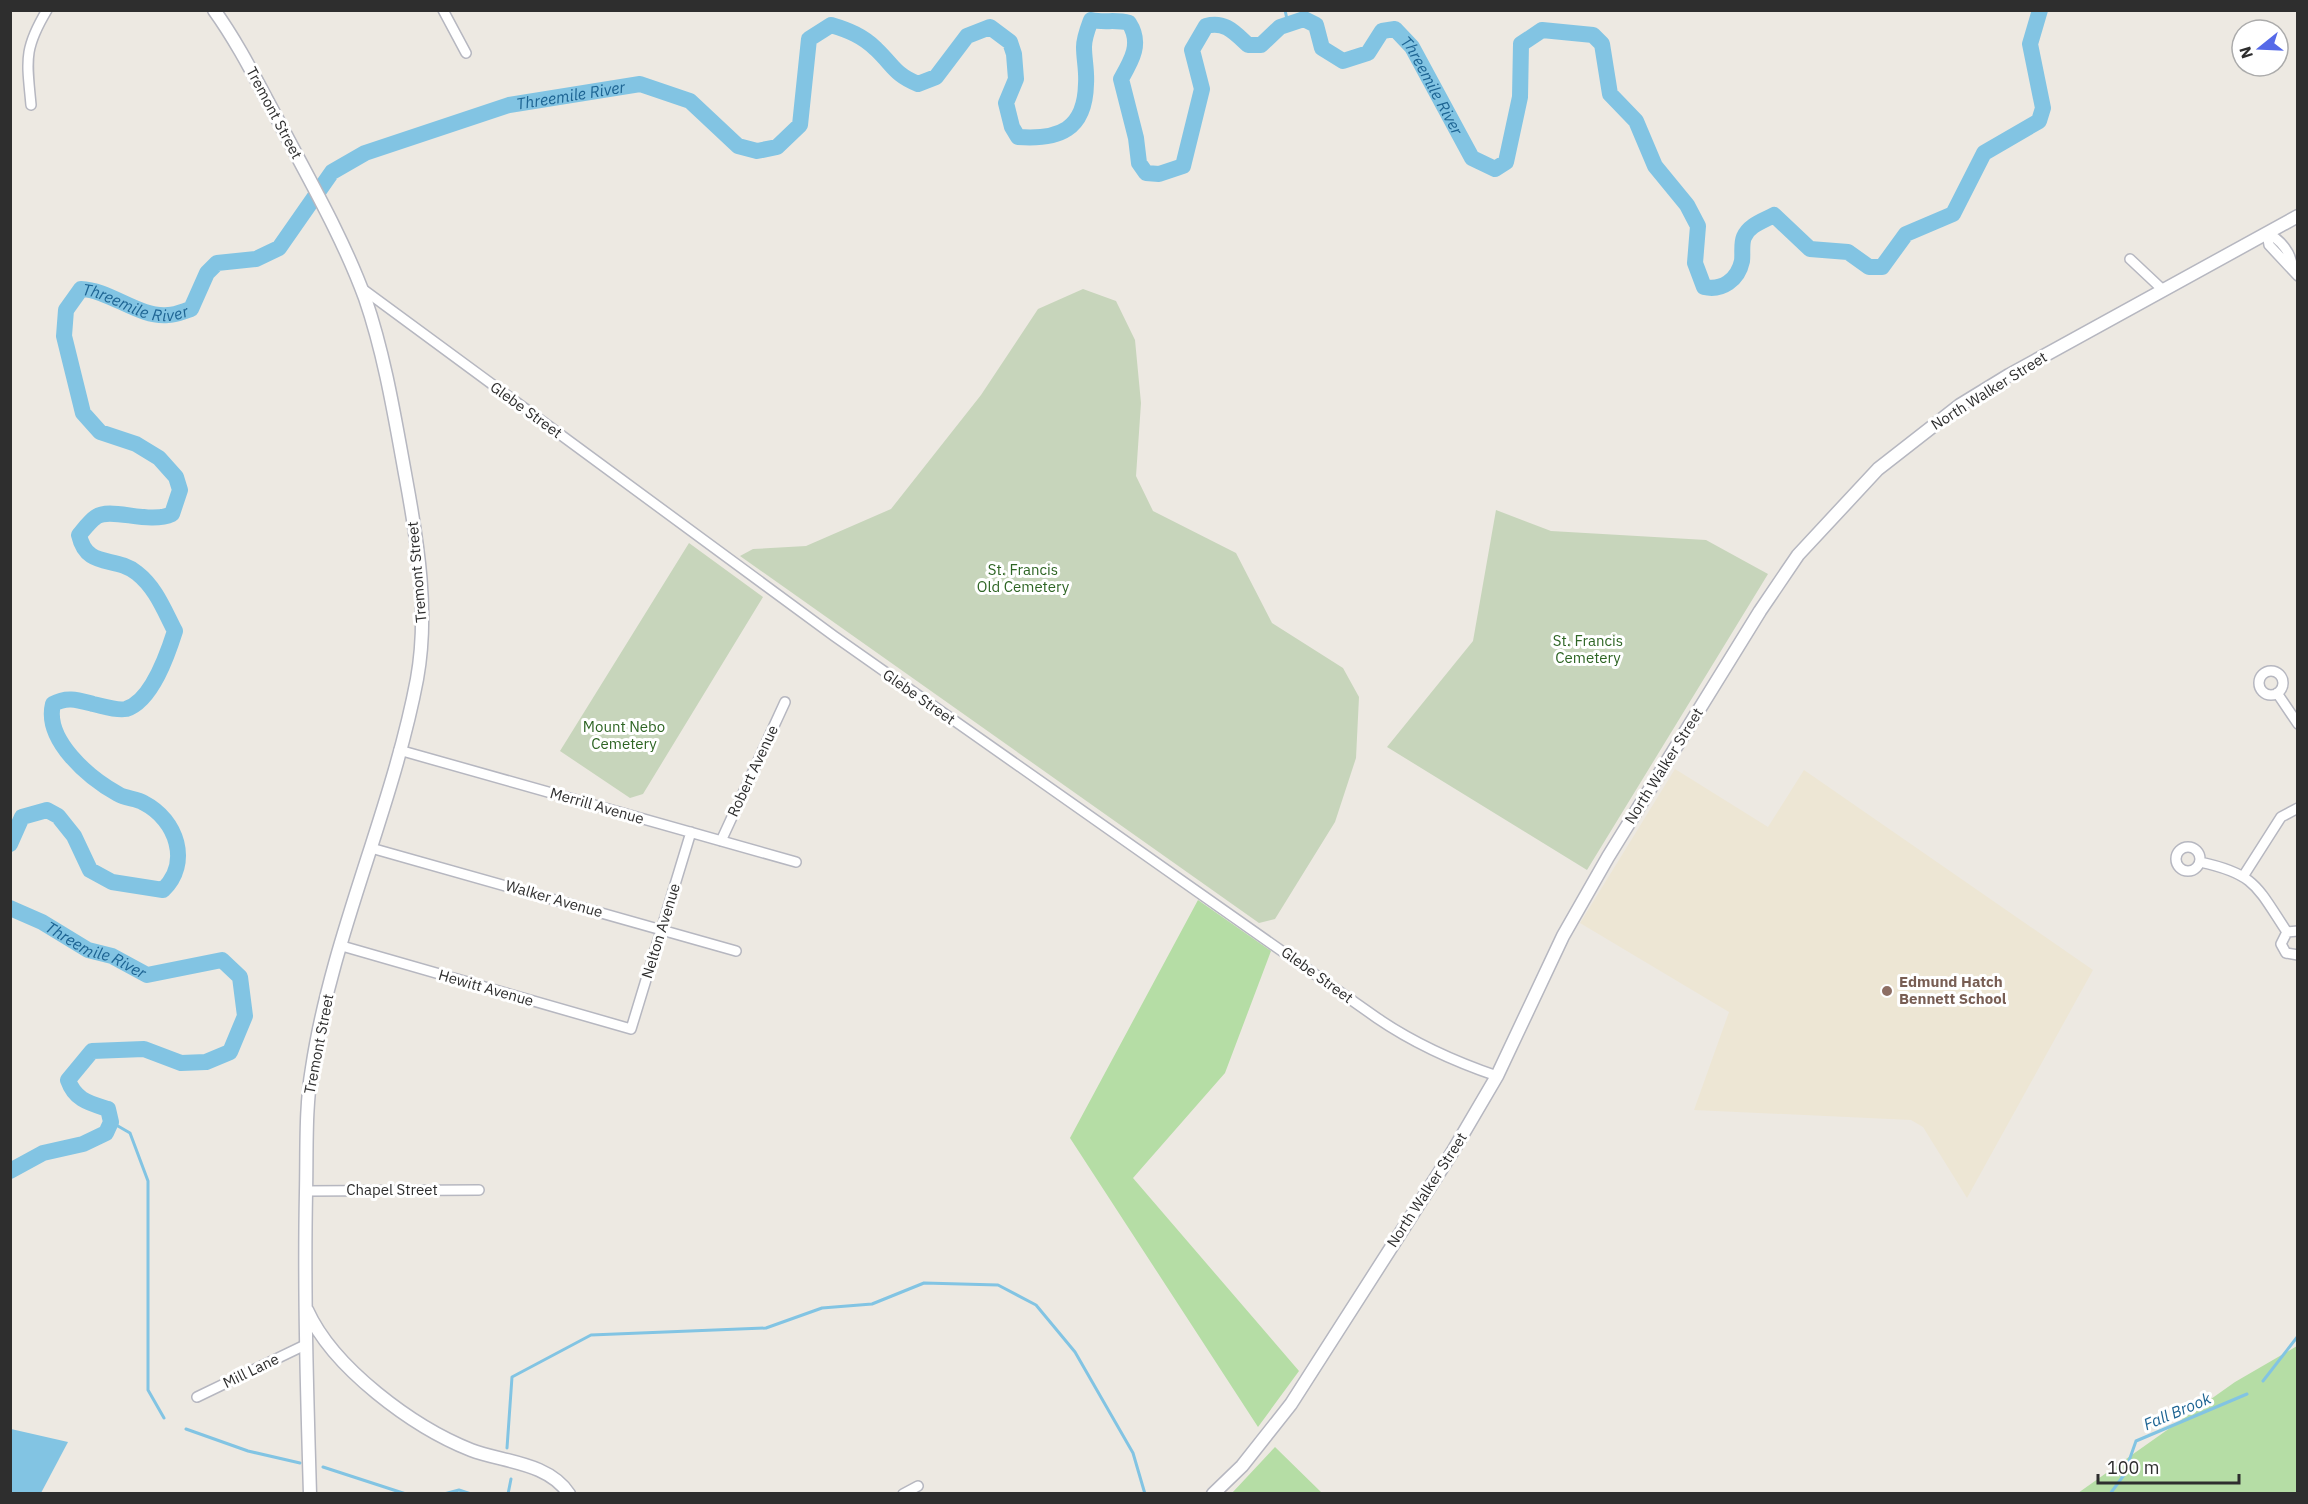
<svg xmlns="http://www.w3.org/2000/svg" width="2308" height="1504" font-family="'IBM Plex Sans',sans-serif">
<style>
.education{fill:#ede6d4}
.green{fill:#b5dda5}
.cemetery{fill:#c7d5bb}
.water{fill:#82c4e3}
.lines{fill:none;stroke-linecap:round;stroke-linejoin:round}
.stream{stroke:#82c4e3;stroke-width:3}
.river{stroke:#82c4e3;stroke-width:16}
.street-casing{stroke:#b6b7c0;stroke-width:12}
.secondary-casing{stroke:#b6b7c0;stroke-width:15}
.street{stroke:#fff;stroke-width:9}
.secondary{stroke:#fff;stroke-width:12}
.education-dot{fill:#8d6e63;stroke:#fff;stroke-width:2}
.labels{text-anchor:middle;stroke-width:6;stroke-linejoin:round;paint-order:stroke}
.street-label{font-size:15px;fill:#2e2e2e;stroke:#fff}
.park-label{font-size:15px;fill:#2e6524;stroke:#fff}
.education-label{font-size:15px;font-weight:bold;fill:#785e54;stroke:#fff;text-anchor:start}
.water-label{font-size:16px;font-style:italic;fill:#1d6493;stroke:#fff}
</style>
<rect width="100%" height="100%" fill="#ede9e2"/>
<!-- education -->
<path class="education" d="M1675,769L1768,827L1804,770L2093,970L1967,1198L1923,1127L1911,1120L1694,1110L1729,1012L1580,923Z"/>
<!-- green -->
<path class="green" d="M1198,900L1271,951L1225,1073L1133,1178L1299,1371L1258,1427L1070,1138Z
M2297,1346V1493H2078L2235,1382Z
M1275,1447L1322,1493H1232Z"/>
<!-- cemetery -->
<path class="cemetery" d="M1083,289L1116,301L1135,340L1141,403L1136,476L1153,511L1236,553L1272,623L1343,668L1359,697L1356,758L1335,822L1275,919L1259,923L740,556L753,549L806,546L891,509L981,395L1038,309Z
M1496,510L1551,531L1706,540L1768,574L1587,870L1387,747L1473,641Z
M689,543L763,597L643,794L630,798L560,751Z"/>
<!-- water -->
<path class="water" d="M11,1429L68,1442L41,1493H11Z"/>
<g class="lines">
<!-- stream -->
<path class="stream" d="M1285,10L1288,24
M111,1122L130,1133L148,1181V1390L164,1418
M2263,1381L2298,1336
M186,1429L248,1451L300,1463
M507,1448L512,1377L591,1335L766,1328L822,1308L872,1304L924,1283L998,1285L1036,1305L1075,1352L1133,1453L1145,1494
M323,1467L406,1494
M444,1494L459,1490L471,1494
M508,1494L511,1479
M2110,1494L2124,1475L2136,1441L2247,1394"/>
<!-- river -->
<g class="river">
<path id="s1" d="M10,844L22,817L47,810L58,816L74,836L90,870L112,882L163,890C191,863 177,820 144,803C136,798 126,799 118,794C89,778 44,740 53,704C67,696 78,700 93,704C103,706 116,711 126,709C152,701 168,653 175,631C164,610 156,588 137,573C115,555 87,570 79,535C84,529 90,521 96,517C110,506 148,525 172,514L180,490L176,477L159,458L136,444L100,432L83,413L64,336L66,310L81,289C110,290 139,318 168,315C175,315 184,311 191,309L207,273L217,263L256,259L279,248L332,172L365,153L509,105L640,84L690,101L738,146L757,151L777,147L800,125L809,39L831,25C848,30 863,36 876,49C893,65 895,75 918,84L936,77L967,36L990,27L1010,42L1014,54L1016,79L1006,103L1012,127L1018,137C1059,140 1085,130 1086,84C1087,71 1084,59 1084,47C1084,38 1088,28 1091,20C1105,23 1116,19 1129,23C1142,43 1132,60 1121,79L1136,138L1139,163L1146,173L1159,174L1183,166L1202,89L1192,50L1206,26C1225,21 1234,32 1248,45H1261L1280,27L1304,19L1316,25L1322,48L1343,61L1368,53L1382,31L1395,29L1412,47L1472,158L1495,169L1506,162L1520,97L1521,44L1542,30L1593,35L1602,44L1610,94L1636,121L1655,166L1687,205L1698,226L1695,263L1704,287C1722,291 1738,280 1742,261C1743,254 1741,244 1744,237C1749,225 1763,221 1774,215L1810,249L1848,252L1869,267H1882L1906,234L1953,214L1984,153L2039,121L2043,108L2030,44L2040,10"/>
<path id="s2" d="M10,908L42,922L88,950L112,956L147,975L222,960L240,977L245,1016L230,1052L206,1062L181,1063L144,1049L92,1051L68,1080C75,1100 89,1103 108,1109L111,1122L106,1133L83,1144L43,1153L10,1171"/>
</g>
<!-- street casing -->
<g class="street-casing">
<path id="street" d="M443,10L466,53
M31,105C27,61 23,50 47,10
M2267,233L2269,245L2298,276
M2267,233C2280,239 2293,254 2292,269
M2130,259L2163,290
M360,287L834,636L1377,1018C1415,1044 1453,1061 1497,1076
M2259 683a12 12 0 1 1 24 0a12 12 0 1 1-24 0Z
M2277,693L2298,724
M399,750L796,862
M721,841L785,702
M2176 859a12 12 0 1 1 24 0a12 12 0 1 1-24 0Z
M371,848L736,951
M2200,862C2256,874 2257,887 2287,932
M2244,875L2281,817L2298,808
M2298,931L2287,932L2281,944L2286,953L2298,955
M342,946L631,1029L691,832
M306,1191L479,1190
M197,1397L305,1345
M903,1494L918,1486"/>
</g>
<!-- secondary casing -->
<g class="secondary-casing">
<path id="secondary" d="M214,10C240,46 259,86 280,124C310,181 343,238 365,298C385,356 395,419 406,479C418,544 429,613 417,679C392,811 332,935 312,1068C305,1109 307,1150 306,1192C304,1292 307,1393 310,1494
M307,1310C333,1368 413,1427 471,1450C502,1462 548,1462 569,1494
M1213,1494L1242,1466L1291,1404L1453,1151L1497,1076L1563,936L1608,857L1760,611L1798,555L1878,469L1960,405L2009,375L2298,216"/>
</g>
<!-- street -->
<use href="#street" class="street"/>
<!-- secondary -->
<use href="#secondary" class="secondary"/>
</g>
<!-- markers -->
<circle class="education-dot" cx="1887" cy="991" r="6"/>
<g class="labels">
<!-- street labels -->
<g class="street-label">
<text transform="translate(274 113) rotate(62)" y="5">Tremont Street</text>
<text transform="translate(1989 391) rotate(-32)" y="5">North Walker Street</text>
<text transform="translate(526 410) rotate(36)" y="5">Glebe Street</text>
<text transform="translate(417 572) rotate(-95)" y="5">Tremont Street</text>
<text transform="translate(919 697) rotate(35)" y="5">Glebe Street</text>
<text transform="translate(1664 766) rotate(-58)" y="5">North Walker Street</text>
<text transform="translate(753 771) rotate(-65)" y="5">Robert Avenue</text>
<text transform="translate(597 806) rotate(16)" y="5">Merrill Avenue</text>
<text transform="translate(554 899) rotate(16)" y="5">Walker Avenue</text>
<text transform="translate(661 931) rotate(-73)" y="5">Nelton Avenue</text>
<text transform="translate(1317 975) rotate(36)" y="5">Glebe Street</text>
<text transform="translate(486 988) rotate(16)" y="5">Hewitt Avenue</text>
<text transform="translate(319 1044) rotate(-79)" y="5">Tremont Street</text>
<text x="392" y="1195">Chapel Street</text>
<text transform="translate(1427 1190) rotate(-57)" y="5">North Walker Street</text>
<text transform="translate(251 1371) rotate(-26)" y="5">Mill Lane</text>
</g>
<!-- park labels -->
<g class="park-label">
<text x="1023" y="575">St. Francis<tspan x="1023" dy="17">Old Cemetery</tspan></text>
<text x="1588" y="646">St. Francis<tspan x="1588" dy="17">Cemetery</tspan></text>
<text x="624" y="732">Mount Nebo<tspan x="624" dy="17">Cemetery</tspan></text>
</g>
<!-- education labels -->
<g class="education-label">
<text x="1899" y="987">Edmund Hatch<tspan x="1899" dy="17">Bennett School</tspan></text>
</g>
<!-- water labels -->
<g class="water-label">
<text dy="6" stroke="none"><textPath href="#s1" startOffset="3296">Threemile River</textPath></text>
<text dy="6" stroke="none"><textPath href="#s1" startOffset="1738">Threemile River</textPath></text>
<text dy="6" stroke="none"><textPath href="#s1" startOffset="1216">Threemile River</textPath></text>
<text dy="6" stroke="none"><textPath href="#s2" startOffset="96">Threemile River</textPath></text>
<text transform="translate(2177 1411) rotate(-23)" y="6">Fall Brook</text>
</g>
</g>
<!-- border -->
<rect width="2308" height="1504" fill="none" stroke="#2e2e2e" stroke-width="24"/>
<!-- north arrow -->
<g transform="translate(2260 48) rotate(252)"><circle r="28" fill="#ffffff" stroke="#ababab" stroke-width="1.5"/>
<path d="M0-4.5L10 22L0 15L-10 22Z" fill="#5569e8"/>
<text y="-9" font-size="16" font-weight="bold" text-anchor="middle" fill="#2e2e2e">N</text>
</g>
<!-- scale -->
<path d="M2098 1474v9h141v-9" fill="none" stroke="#2e2e2e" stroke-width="3"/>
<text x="2107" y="1474" font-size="18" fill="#2e2e2e" stroke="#ffffff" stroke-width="4.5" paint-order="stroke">100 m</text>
</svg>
